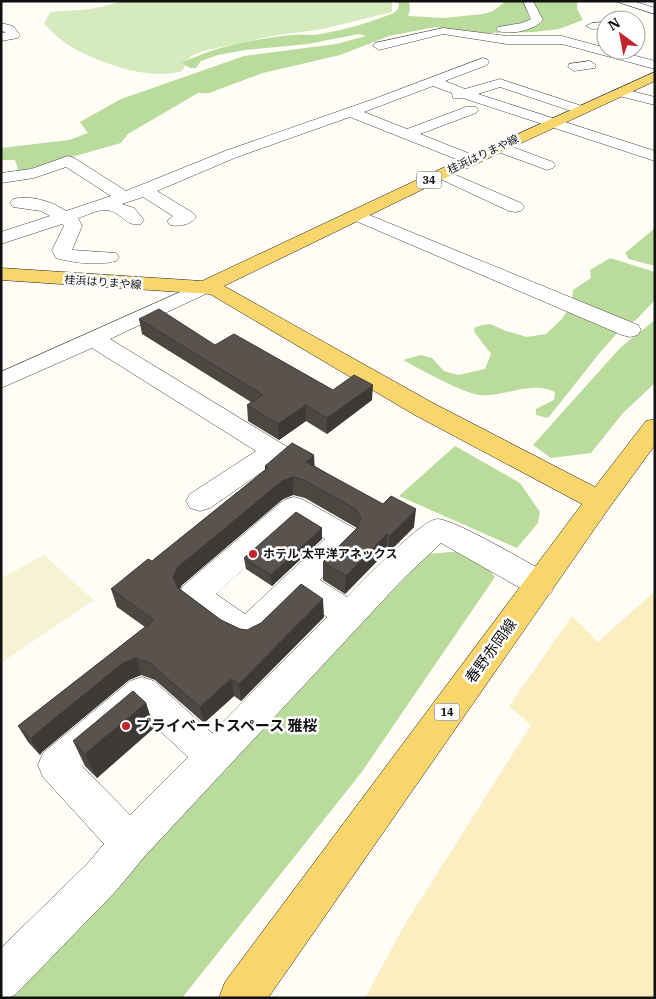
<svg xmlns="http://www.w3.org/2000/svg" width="656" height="999" font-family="'IBM Plex Serif','Noto Sans JP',serif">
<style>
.farmland{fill:#f6f3d4}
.green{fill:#d5ebbd}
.forest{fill:#b9dc9c}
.sand{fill:#fbeec1}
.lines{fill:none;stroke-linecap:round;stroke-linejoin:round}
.minor-casing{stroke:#444;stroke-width:1}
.major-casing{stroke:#222;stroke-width:1}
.minor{fill:#fff;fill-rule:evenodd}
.major{fill:#f9d66b;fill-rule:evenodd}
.wall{fill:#4d4742}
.shaded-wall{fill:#3f3936}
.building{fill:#5a524d;stroke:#3f3936}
.poi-dot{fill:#c4262e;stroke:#fff;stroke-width:2}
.labels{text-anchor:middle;stroke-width:5;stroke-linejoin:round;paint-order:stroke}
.far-street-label{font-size:11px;fill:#111;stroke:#fff}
.shield{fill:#fff;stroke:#585858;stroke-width:1}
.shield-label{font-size:11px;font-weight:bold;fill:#111}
.poi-label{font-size:12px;font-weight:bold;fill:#111;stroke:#fff;text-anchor:start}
.near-street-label{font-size:15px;fill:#111;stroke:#fff}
.near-poi-label{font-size:15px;font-weight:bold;fill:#111;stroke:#fff;text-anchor:start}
</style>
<rect width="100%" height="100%" fill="#fffdf5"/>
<!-- farmland -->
<path class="farmland" d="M44,555L94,600L1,663V578Z"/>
<!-- green -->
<path class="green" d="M119,1H389L392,3V12L323,29L272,36L203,51L191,56L182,71C151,82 91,61 64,42C57,37 51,31 44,24L50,12C72,10 99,11 119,1Z"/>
<!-- forest -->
<path class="forest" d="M395,1L409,2L410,10L408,16L444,18L483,14L493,11L506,1H580L577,3V9L583,20L559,29L534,32L486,33L435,27L389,36L340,55L263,73L209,93H198L128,134L121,143L19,172L15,160H1V148L69,140L88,133L80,122L121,99L244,56L336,44L366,36L359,34L308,44L245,50L218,55L201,61L196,68H190L182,63C216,46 255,39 293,35C302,34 311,36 320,34C345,30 371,22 394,13L398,9L399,4Z
M655,228V266L629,259L625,253Z
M610,258L655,272V300L636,320L625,326L572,300L573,290L591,278L590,270Z
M567,311L620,330L602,350L548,418L536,415V409L554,400L555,392C530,380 506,397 480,395C462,393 420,369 403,360L421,355L432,358L444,371L458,375L485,369L491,354L475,333L474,328L482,325L490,324L506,331L527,337L546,334L562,319Z
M655,320V383L623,413L591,453L551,458L533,445L621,347Z
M455,446L520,483L540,512L538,523L517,548L399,496Z
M462,551L485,565L495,577L361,773L182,998H1L428,554Z"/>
<!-- sand -->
<path class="sand" d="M655,591V998H365L405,924L531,725L509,706L572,616L598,642Z"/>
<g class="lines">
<!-- minor casing -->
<g class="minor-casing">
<path id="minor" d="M523,1H533L543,20C533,31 511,35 498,31L496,29L498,27L522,23L531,19Z
M615,1H633L655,8V14Z
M606,22V28L592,29L586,26L592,23Z
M1,23L13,26L20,35L18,38L1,41V33H6L1,30Z
M443,28L507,36H562L606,48V50H613L655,61V69L562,44H507L443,34L379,50L373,46L375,43Z
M483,58L487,59L489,62L487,65L445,81L465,89L500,79L585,107L587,110L585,113L580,114L500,87L478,94L655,151V161L463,98H453L452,93L433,86L364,112L407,129L466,107H476L478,110L476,113L420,134L478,157L480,160L478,163H466L350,117L237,157L157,191L193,213L196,217C191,225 178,227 170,225L167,221L173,216L143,197L122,204L134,208L144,220L141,224C126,228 121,211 106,210C98,209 86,216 78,218L82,226L72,250L116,253L119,257L116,261C98,266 74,263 56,258L52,250L64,226L62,224L1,244V232L50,216L41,211L13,207L10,203L13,199C31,195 51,201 66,211L111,196L66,167L34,178L1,183V173L31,169L68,156L74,158L126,191L225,151L371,100Z
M590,61L596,65L595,68L574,71L568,67L569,64Z
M620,88L655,97V105L615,95L613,92Z
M499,142L553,162L555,165L553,168L547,170L493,150L491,147L493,144Z
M442,169L521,203L524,207L521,211L515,212L509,211L436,177L434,174L436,171Z
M357,210L638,325L641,330L638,335L630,337L622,335L351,219L348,215L351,211Z
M205,281L212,283L215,287L212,291L110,339L289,448L293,454L289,460L276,462L210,508L200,511L190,508L186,501L190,494L256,451L92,348L1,388V372Z
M294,497L304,500L355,529L359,537L355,545L320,580L347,597C361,583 421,520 437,519C455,519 531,565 551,575L555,584L551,593L540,596L529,593L441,543L402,580L144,857L116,891L16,994L9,998H1V948L88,863L104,844L43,777L38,765L43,753L130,681L142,677L154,681L212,733L327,617L301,599C289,611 264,643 249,645C235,647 195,613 183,604L179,595L183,586L284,500ZM296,521L325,539L245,614L216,594ZM142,714L188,757L130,815L82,766Z"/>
</g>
<!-- major casing -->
<g class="major-casing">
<path id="major" d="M655,72V81L448,177L224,286L431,402L595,487L646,421L655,419V445L609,508L268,998H219L225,982L582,504L413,414L210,294L1,280V268L202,281L436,171Z"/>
</g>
<!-- minor -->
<use href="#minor" class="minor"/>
<!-- major -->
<use href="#major" class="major"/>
</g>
<!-- wall -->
<path class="wall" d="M139,319L215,345L333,390L372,400L327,434L306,421L279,440L248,421L247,405L251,402L142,334Z
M265,466H315L414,527L388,553L386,552L345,594L323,580V562L357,528L305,498L293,495L283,499L182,585L180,589L221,620L240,629L247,630L324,617L241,701L234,696L204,723L155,680L141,675L129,680L42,752L40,755L28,742L18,726L145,627L117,607L111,589L152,561L234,495L265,470Z
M322,539L272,586L246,569L244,558Z
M146,703L154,728L97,778L85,766L73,741Z"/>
<!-- shaded-wall -->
<path class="shaded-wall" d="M373,385L372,400L327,434V418Z
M306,405V421L279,440L278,424Z
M314,455L315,473L306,462Z
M293,477V495L283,499L182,585L177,594L173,577L178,567L282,481Z
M416,509L414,527L388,553L390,536Z
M322,528V539L272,586L271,575Z
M387,534L386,552L345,594L346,576Z
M323,599L324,617L241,701L239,684Z
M136,658L141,675L129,680L42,752L40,755L31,739L33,736L123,663Z
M231,679L234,696L204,723L200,707Z
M146,703L154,728L97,778L85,754Z"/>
<!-- building -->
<path class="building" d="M159,309L215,345L234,334L333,390L354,375L373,385L327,418L306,405L278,424L247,405L263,395L139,319Z
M292,443L314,455L306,462L383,504L391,496L416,509L390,536L387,534L346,576L323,562L357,528L361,518L357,510L304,480L293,477L282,481L178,567L173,577L178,588L221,620L240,629L247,630L261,623L301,584L323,599L239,684L231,679L200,707L150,663L136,658L123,663L33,736L31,739L18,726L154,620L111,589L148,559L152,561L234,495L268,468L265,466Z
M296,512L322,528L271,575L244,558Z
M133,691L146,703L85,754L73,741Z"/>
<!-- markers -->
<g class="poi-dot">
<circle cx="253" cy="554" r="5"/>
<circle cx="126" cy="726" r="5"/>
</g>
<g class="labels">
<!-- far-street labels -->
<g class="far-street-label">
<text transform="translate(483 154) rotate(-25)" y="4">桂浜はりまや線</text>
<text transform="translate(103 282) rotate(4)" y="4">桂浜はりまや線</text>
</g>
<!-- shield labels -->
<g class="shield">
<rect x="416.5" y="171.5" width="25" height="17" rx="4"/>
<rect x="434.5" y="703.5" width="25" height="17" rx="4"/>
</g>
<g class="shield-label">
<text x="429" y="184">34</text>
<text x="447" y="716">14</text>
</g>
<!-- poi labels -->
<g class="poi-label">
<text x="263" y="558">ホテル 太平洋アネックス</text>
</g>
<!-- near-street labels -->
<g class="near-street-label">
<text transform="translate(491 651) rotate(-54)" y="5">春野赤岡線</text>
</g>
<!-- near-poi labels -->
<g class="near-poi-label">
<text x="136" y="731">プライベートスペース 雅桜</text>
</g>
</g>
<!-- border -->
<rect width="656" height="999" fill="none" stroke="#111111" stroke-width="5"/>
<!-- north arrow -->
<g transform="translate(621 35) rotate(328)"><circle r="24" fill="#ffffff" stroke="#a0a0a0"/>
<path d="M0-4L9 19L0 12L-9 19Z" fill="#c4262e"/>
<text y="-8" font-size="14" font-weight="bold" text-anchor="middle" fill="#111111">N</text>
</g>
</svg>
